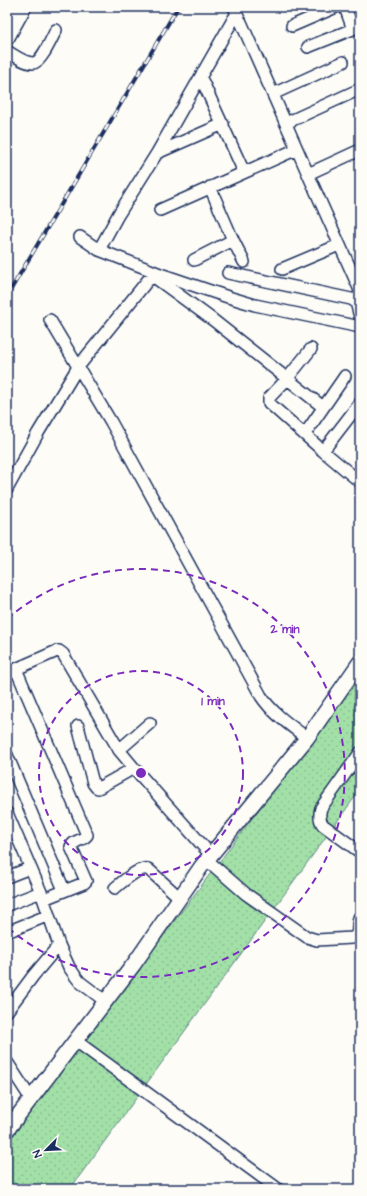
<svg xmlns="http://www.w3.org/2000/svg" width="367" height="1196" font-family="'Architects Daughter',sans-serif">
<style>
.grass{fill:url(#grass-dots);stroke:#5e8883}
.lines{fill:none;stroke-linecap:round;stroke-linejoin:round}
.minor-casing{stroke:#1b2f5e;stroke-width:14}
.major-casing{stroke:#1b2f5e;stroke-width:17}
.highway-casing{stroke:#1b2f5e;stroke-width:19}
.minor{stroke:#fdfcf7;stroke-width:11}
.major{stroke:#fdfcf7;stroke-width:14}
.highway{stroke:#fdfcf7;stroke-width:16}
.rail-casing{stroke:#1b2f5e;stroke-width:4}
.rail{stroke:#fdfcf7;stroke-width:2.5;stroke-dasharray:8;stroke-linecap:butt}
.ring{fill:none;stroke:#7b2cbf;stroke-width:2;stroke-dasharray:7 5}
.centre{fill:#7b2cbf;stroke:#fdfcf7;stroke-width:2}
.ring-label{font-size:12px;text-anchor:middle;font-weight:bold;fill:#7b2cbf;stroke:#fdfcf7;stroke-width:3;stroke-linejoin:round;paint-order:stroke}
</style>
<defs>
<pattern id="grass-dots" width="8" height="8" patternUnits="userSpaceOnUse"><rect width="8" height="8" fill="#a2e0a8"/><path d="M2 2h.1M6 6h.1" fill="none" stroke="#8bc093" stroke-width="1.8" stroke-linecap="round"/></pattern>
</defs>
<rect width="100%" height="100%" fill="#fdfcf7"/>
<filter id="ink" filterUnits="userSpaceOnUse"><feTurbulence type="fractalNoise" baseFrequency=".025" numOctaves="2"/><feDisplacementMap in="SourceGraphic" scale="8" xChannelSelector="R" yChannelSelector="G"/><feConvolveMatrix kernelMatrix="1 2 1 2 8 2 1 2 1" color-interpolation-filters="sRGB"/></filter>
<g filter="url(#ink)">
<!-- grass -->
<path class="grass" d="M360,676V790L70,1189H7V1142Z"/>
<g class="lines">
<!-- minor casing -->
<g class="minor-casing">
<path id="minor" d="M234,7L238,17
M345,7L353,29L360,26
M292,26L336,7
M308,47L353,29
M7,51C14,55 24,63 33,63C41,63 52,38 56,30
M201,78L244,172
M273,94L343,62
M286,123L360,89
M157,153L223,124
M308,174L360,150
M210,187L233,240L244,262
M160,210L297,149
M80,237L99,250L163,275L228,297L255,305L360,327
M99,250L118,215L157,153L234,18L238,17L241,22L308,174L359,288L360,293L356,302
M194,260L233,240
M282,269L339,245
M228,273L351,299L356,302L360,317
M50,320L111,422L261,696C273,714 290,725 307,738
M311,349L287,379L269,398V403L323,451L360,482
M305,434L345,376
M323,451L360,403
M7,489L38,433L78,367L148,280L153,278L157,279L213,320L323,407
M16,669L87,835C83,841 73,840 71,847L86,881L84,883L44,899
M7,673L57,651H59L63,654L119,750L134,768
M78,726L93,783L96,787L98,788L102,786L134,768L211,855
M119,750L150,723
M360,753L321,808C319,815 319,820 323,825L360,852
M7,755L64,890
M7,813L41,892L59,945L69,967L76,977L80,982L105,1001
M207,860L246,894L307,937L317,940L352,938C362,934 355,923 360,916
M7,877L30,868
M115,888C122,882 139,867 148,869L180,898
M7,905L41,892
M7,932L49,915
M7,1011L33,976L59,945
M76,1041L278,1189
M7,1062L31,1099"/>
</g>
<!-- major casing -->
<g class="major-casing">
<path id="major" d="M7,38L24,7
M7,1130L134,964L201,867L307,738L360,662"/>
</g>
<!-- highway casing -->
<g class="highway-casing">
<path id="highway" d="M7,12L10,7"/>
</g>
<!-- minor -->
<use href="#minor" class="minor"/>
<!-- major -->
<use href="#major" class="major"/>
<!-- highway -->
<use href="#highway" class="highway"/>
<!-- rail casing -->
<g class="rail-casing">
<path id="rail" d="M7,296L178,7"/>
</g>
<!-- rail -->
<use href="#rail" class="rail"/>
</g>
</g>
<!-- distance rings -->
<g class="ring">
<circle cx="141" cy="773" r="102"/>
<path d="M7 619A204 204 0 1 1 7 927"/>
</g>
<circle cx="141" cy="773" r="6" class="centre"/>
<g class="ring-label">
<text x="285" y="633">2 min</text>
<text x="213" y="705">1 min</text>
</g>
<!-- margin -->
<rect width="367" height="1196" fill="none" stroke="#fdfcf7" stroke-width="24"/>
<rect x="12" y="12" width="343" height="1172" fill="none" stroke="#1b2f5e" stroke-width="1.5" filter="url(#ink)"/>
<!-- north arrow -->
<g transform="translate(46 1150) rotate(246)" stroke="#fdfcf7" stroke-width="3" paint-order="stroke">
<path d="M0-3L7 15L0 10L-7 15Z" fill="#1b2f5e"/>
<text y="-6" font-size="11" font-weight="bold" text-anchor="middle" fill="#1b2f5e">N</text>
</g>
</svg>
